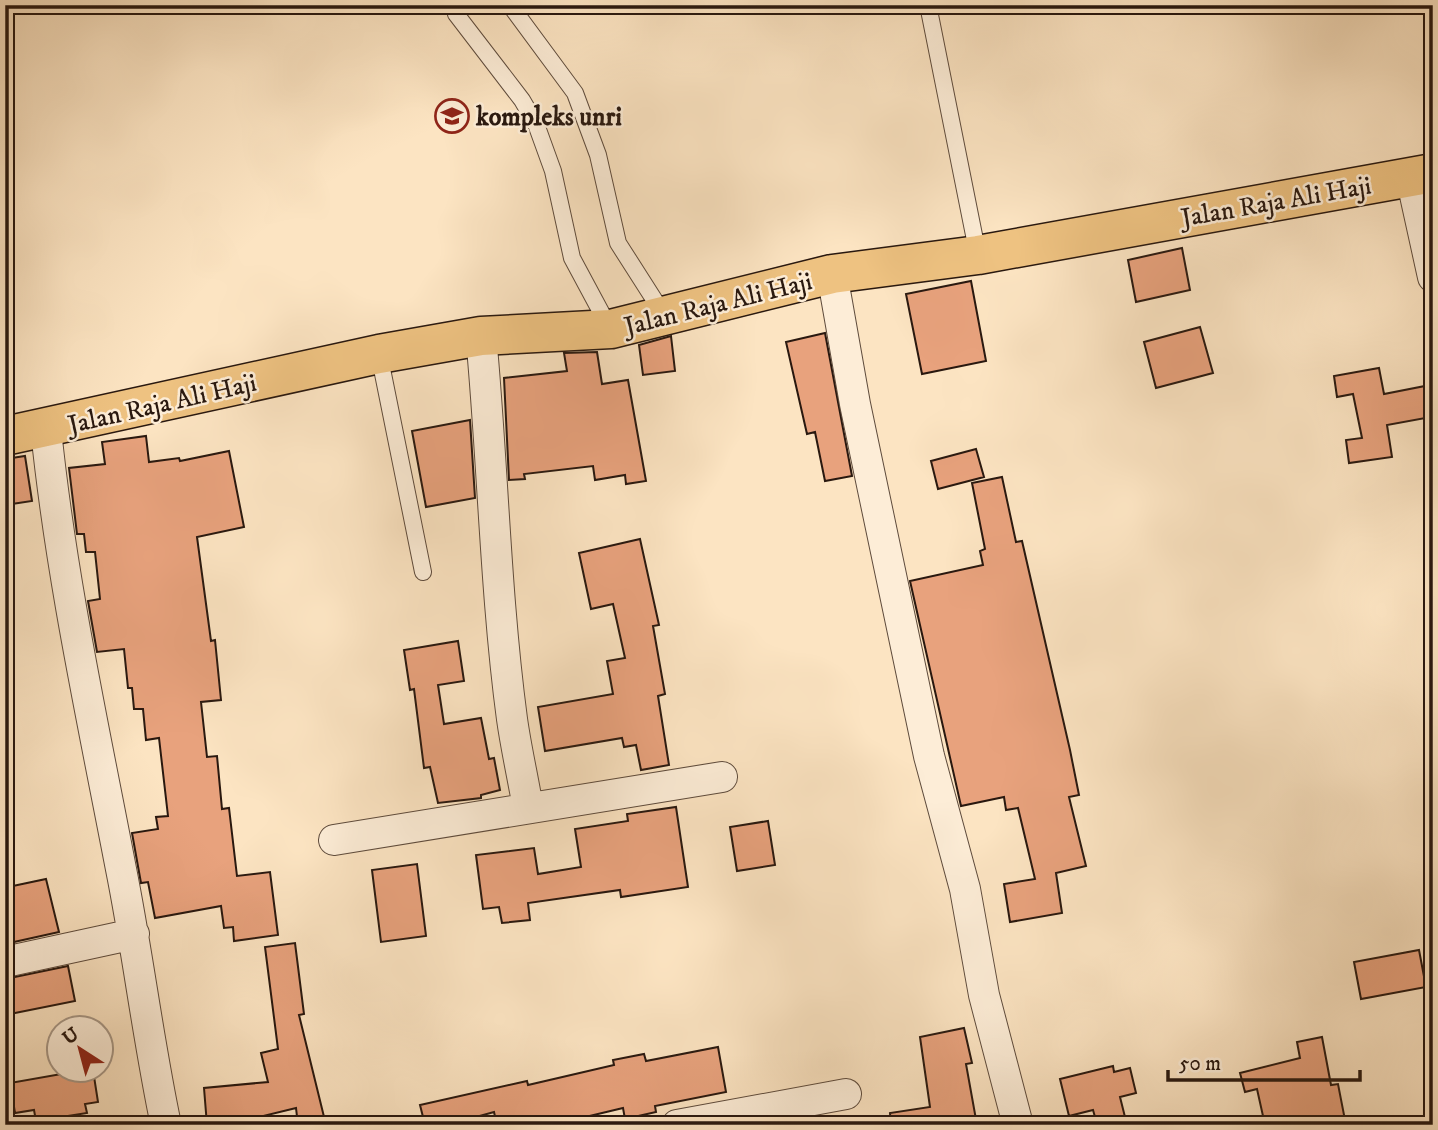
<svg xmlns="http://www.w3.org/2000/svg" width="1438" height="1130" font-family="'IM FELL DW Pica',serif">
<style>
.building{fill:#e8a27d;stroke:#29180f;stroke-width:2}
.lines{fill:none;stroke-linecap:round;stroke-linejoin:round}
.service-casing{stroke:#5e4b3c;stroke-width:18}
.minor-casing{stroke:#5e4b3c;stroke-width:32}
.primary-casing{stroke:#29180f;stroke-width:41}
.service{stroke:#fdedd7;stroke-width:16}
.minor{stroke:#fdedd7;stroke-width:30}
.primary{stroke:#eec281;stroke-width:38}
.labels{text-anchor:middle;stroke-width:5;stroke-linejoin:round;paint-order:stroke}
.poi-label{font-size:26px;font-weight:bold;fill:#29180f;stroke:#fdedd7;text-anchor:start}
.street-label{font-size:26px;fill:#29180f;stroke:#fdedd7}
</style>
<rect width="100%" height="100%" fill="#fce4c2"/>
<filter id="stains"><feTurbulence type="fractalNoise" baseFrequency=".00286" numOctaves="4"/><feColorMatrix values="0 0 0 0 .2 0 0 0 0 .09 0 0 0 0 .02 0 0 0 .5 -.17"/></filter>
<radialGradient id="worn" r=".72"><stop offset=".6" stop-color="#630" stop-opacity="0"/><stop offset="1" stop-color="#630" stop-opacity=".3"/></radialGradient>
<!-- building -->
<path class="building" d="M1182,248L1190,290L1136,302L1128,260Z
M971,281L986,361L922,374L906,294Z
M1200,327L1213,373L1156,388L1144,342Z
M825,333L852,476L825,481L815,432L807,434L786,342Z
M671,336L675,371L643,375L639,345Z
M597,352L602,384L628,380L646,481L626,484L625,475L595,480L593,466L524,474L525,479L509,480L504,378L567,371L564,353Z
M1379,368L1384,394L1425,386L1431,417L1387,425L1392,457L1349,463L1346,440L1362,438L1353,394L1337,397L1334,376Z
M470,420L475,498L426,507L412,431Z
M146,436L149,462L179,458L180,461L229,451L244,527L197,537L211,641L215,640L221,700L201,702L207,757L217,756L222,809L229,808L237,876L270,872L278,935L234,941L233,927L224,928L221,906L155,918L148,882L141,883L132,833L158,829L156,817L168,816L159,738L146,740L143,709H134L132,688H128L124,649L97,652L88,601L100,599L95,552H86L84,534H77L69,468L105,464L102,442Z
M976,449L984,477L938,489L931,461Z
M25,456L32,501L5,505V459Z
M1002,477L1016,542L1022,541L1070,750L1079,795L1069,797L1086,866L1056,873L1062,913L1010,922L1004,884L1035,879L1018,808L1006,810L1004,797L961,806L910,581L983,565L980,551L985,549L972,483Z
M640,539L659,625L653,626L665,694L658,696L669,765L641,770L636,745L624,747L622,738L545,751L538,707L613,694L607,661L625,658L613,604L591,609L579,553Z
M458,641L464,681L438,685L444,724L481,718L489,759L494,758L500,790L481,795V798L438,803L430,767L424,768L414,689L410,690L404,650Z
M676,807L688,887L621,897L620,890L528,903L530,920L502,923L499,907L483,909L476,855L534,848L538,874L581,867L575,829L628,821L627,814Z
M768,821L775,865L737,871L730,827Z
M417,864L426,936L381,942L372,870Z
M46,879L59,932L5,944V908L12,906L8,887Z
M295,943L304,1014L299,1015L326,1125H298L296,1108L247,1120L248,1125H207L204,1088L268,1082L261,1053L278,1049L265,947Z
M1419,950L1426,987L1361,999L1354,962Z
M68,966L75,1001L5,1015V979Z
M964,1028L972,1063L966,1064L977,1125H891L890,1113L930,1107L920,1037Z
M1322,1037L1331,1085L1338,1084L1345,1120L1325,1125H1265L1257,1089L1245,1092L1240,1073L1300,1058L1297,1042Z
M718,1047L726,1092L655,1106L656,1112L625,1119L623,1108L552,1125H497L494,1112L447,1125H425L420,1105L527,1081L528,1085L614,1065L613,1060L644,1054L646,1061Z
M1113,1066L1114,1072L1130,1068L1136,1093L1120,1097L1125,1117L1097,1124L1093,1110L1069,1116L1060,1079Z
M84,1070H93L98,1102L85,1104L87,1113L36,1121L34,1110L15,1113L10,1083Z"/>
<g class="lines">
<!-- service casing -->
<g class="service-casing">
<path id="service" d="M454,5L456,14L522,100L536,124L553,171L572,258L609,327
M510,5L575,93L598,155L618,243L664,315
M928,5L978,255
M379,354L423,572"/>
</g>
<!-- minor casing -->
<g class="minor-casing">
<path id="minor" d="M1411,177L1433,277
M832,274L855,404L929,756L965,889L984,995L1018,1125
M481,336C493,463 495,592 512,719C516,748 523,778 528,808
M46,430C61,577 93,723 121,869C138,954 148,1040 166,1125
M334,840L722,777
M5,962L134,934
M677,1125L846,1094"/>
</g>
<!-- primary casing -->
<g class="primary-casing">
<path id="primary" d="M5,436L379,354L481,336L611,329L832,274L978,255L1433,173"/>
</g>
<!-- service -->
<use href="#service" class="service"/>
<!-- minor -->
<use href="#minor" class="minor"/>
<!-- primary -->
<use href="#primary" class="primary"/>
</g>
<!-- icons -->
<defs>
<g id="university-ring" transform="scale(1.75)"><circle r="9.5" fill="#fdedd7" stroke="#8f2418" stroke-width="1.5"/><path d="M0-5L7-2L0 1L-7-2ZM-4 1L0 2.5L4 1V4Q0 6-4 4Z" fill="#8f2418"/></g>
</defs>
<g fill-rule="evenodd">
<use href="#university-ring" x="452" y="116"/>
</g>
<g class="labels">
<!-- poi labels -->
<g class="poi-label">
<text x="476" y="125">kompleks unri</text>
</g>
<!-- street labels -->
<g class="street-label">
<text transform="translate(1276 201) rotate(-10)" y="9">Jalan Raja Ali Haji</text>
<text transform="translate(718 303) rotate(-14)" y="9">Jalan Raja Ali Haji</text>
<text transform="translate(162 403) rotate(-13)" y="9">Jalan Raja Ali Haji</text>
</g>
</g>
<!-- margin -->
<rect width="1438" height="1130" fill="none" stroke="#fce4c2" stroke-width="28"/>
<rect x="7" y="7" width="1424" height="1116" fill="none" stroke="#29180f" stroke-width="3.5"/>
<rect x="14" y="14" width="1410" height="1102" fill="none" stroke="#29180f" stroke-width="2"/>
<!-- north arrow -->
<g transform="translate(80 1049) rotate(324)"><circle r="33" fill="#fdedd7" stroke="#a89887" stroke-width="2"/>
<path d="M0-5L12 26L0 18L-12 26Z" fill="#8f2418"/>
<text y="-10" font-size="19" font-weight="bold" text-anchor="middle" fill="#29180f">U</text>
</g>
<!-- scale -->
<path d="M1168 1070v10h192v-10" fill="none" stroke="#29180f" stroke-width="3.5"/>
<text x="1179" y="1070" font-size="21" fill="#29180f" stroke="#fdedd7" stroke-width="5" paint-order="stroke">50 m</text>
<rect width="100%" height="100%" filter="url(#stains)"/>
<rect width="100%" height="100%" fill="url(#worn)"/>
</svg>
